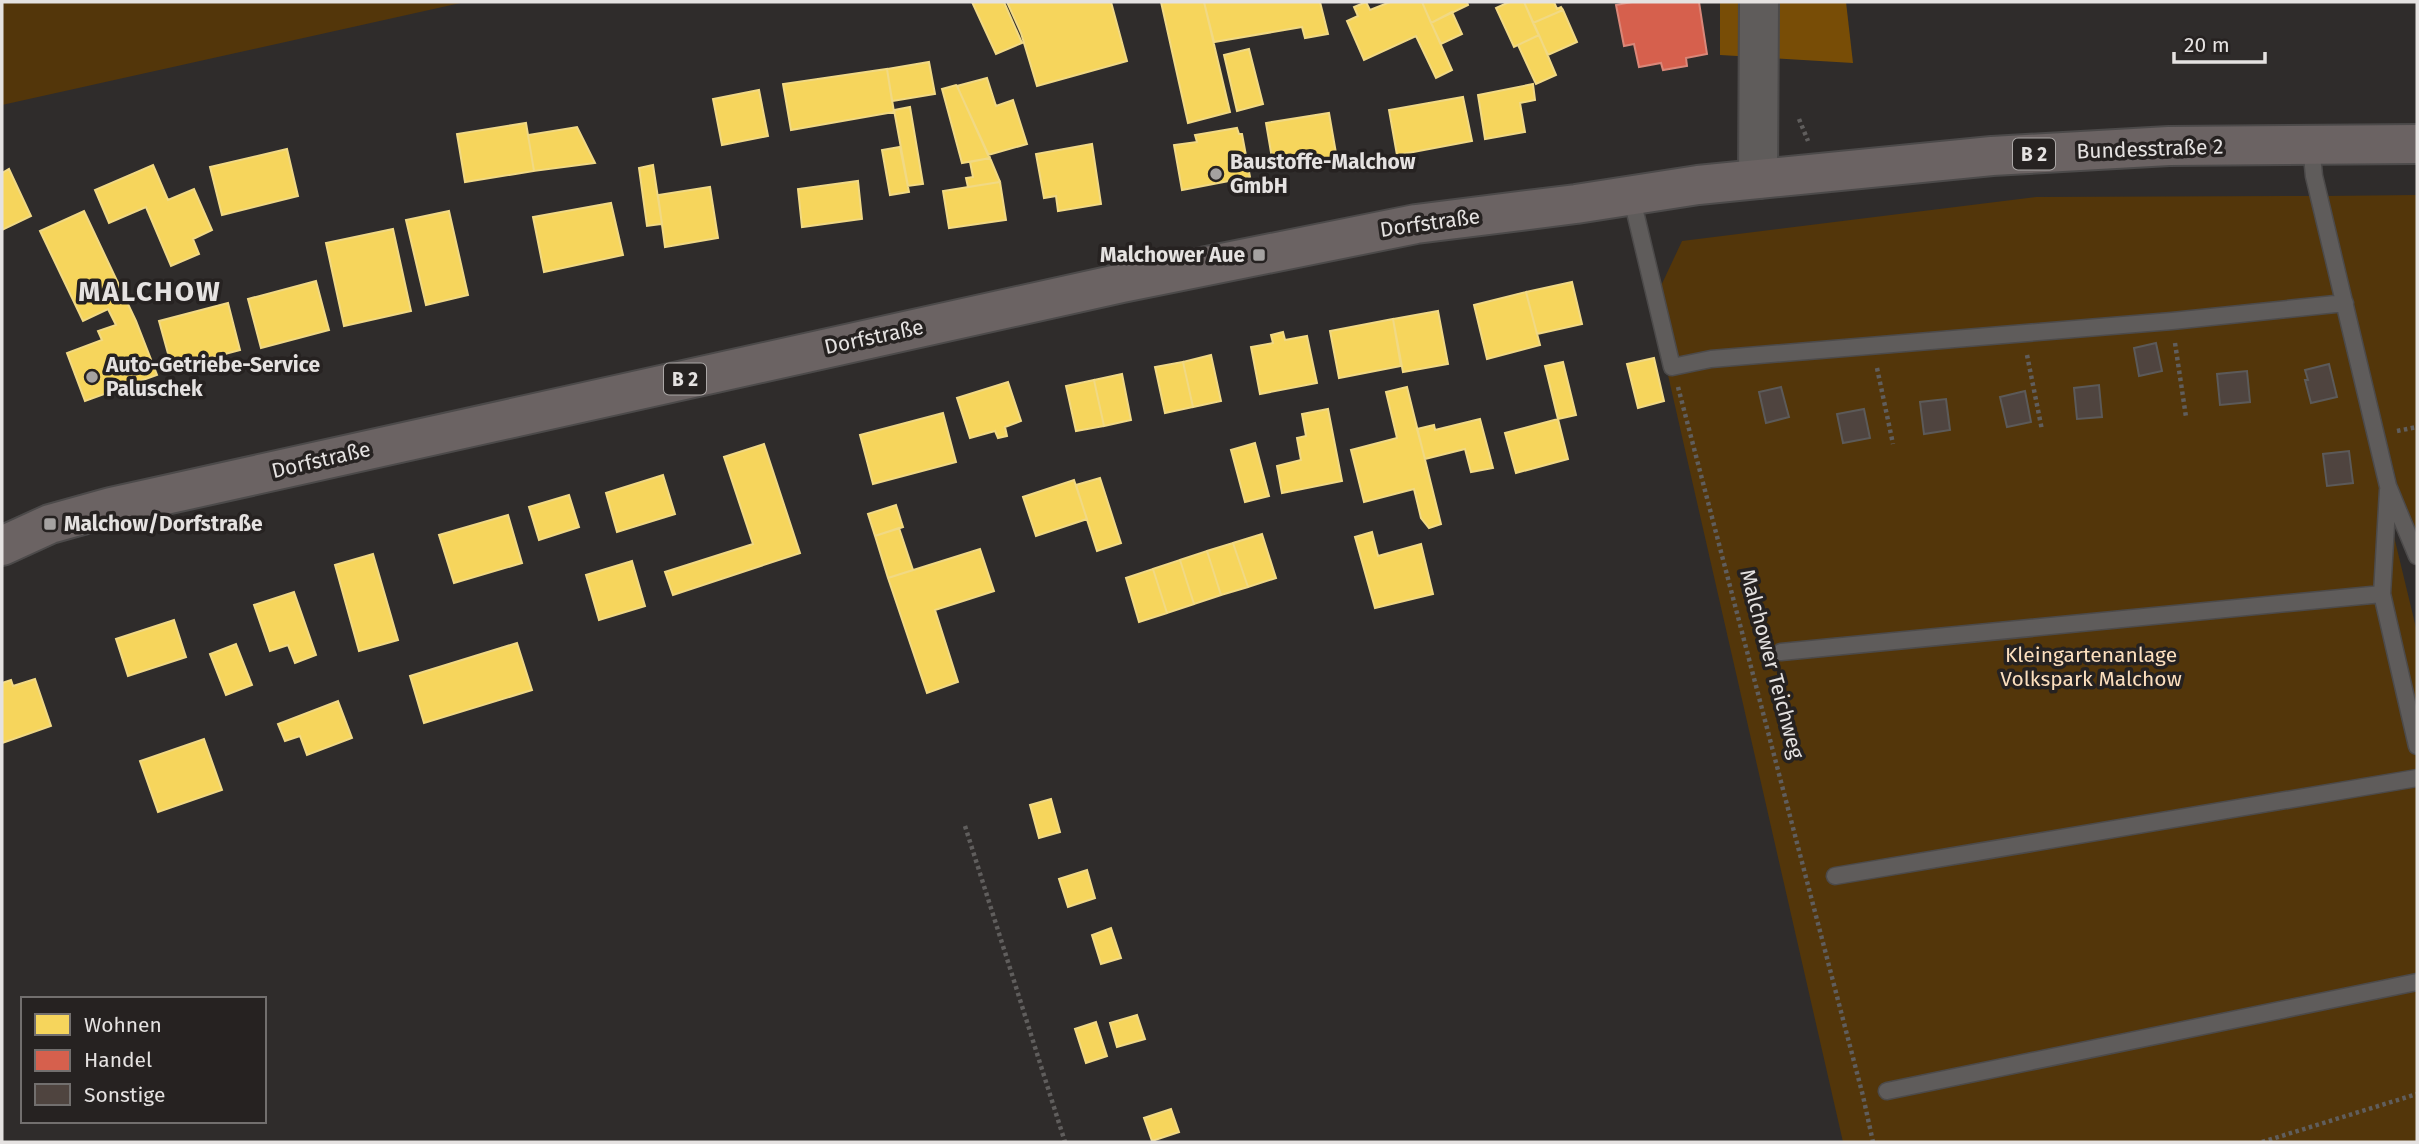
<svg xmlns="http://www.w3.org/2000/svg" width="2419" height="1144" font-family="'Fira Sans',sans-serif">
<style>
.green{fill:#53360a}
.forest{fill:#784d06}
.homes{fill:#f6d55c;stroke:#f1d984;stroke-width:2}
.shops{fill:#d6604d;stroke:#da8779;stroke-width:2}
.building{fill:#4f443f;stroke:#5c5a59;stroke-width:2}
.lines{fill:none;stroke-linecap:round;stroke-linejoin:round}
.lane-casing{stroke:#4c4a4a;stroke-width:19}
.secondary-casing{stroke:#4c4a4a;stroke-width:42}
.primary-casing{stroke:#4c4a4a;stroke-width:42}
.path{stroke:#605e5d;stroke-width:4.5;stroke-dasharray:3.5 3.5;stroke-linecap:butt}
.lane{stroke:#5f5c5b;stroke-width:16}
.secondary{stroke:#5f5c5b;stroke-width:38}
.primary{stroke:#6b6363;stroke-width:38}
.poi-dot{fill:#a5a2a1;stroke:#262221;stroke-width:2.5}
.labels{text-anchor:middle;stroke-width:7;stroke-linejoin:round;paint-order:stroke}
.shield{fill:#262221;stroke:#aca8a7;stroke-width:2}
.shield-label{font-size:19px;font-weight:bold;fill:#e5e2e1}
.street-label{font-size:21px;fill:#e5e2e1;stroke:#262221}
.poi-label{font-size:21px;font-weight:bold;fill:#e5e2e1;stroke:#262221;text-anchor:start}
.park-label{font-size:21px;fill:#fcdfbe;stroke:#262221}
.district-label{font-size:28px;font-weight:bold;letter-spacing:2px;fill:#e5e2e1;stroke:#262221}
</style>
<rect width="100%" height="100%" fill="#2f2c2b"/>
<!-- green -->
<path class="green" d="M2,2H465L2,105Z
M2417,195V531L2399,491L2325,196Z
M2312,196L2417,632V1142H1843L1652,305L1682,241L2036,197Z"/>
<!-- forest -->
<path class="forest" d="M1720,2H1846L1853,63L1720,55Z"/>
<!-- homes -->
<path class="homes" d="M972,2H1004L1022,43L996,54Z
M1007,2H1111L1127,61L1037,86L1021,33Z
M1161,2H1204L1230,112L1188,123Z
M1204,2H1320L1328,34L1305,38L1302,27L1214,42Z
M1366,2L1370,10L1390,2H1422L1452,70L1436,78L1416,36L1364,60L1347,21L1358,16L1354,7Z
M1422,2H1467L1468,5L1431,23Z
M1509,2H1524L1539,35L1514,47L1496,8Z
M1524,2H1554L1557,9L1561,7L1563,10L1533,23Z
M1563,10L1577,42L1548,55L1533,23Z
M1452,12L1462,34L1441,44L1431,23Z
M1539,35L1556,75L1536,84L1518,45Z
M1249,49L1263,104L1237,111L1224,55Z
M929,62L935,94L892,101L887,69Z
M887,69L894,112L791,130L783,84Z
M987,78L996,106L1013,100L1027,144L988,155L957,86Z
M1533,84L1535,100L1520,103L1525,132L1485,139L1478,95Z
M956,85L957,86L990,158L962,163L942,89Z
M759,90L768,136L722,145L713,99Z
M1463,97L1472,141L1397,155L1389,110Z
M910,107L923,184L908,186L894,110Z
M1329,113L1337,159L1274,170L1266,123Z
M526,123L534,171L465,182L457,134Z
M577,127L595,163L534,171L528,135Z
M1237,128L1239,134H1242L1250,177L1182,190L1174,145L1197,142L1195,135Z
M1092,144L1101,204L1058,211L1056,196L1044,198L1036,154Z
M900,147L909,192L890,195L882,150Z
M287,149L298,196L222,215L210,167Z
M990,158L1000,182L968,187L966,178L973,177L970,162Z
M153,165L168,200L194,189L212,230L193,239L199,254L171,266L146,207L109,223L95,190Z
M653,165L662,224L647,226L639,168Z
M9,169L31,216L2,230V173Z
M858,181L862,219L802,227L798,189Z
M1000,182L1006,220L949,228L943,191Z
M710,187L718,238L665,247L658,195Z
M611,203L623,255L544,272L533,217Z
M84,211L136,321L157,375L85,401L67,353L102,340L98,331L116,325L108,309L83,321L40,231Z
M449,211L468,295L426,305L406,220Z
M393,229L411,311L344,326L326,243Z
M316,281L329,330L261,348L248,299Z
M1572,282L1582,324L1537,334L1526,292Z
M1526,292L1540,345L1487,359L1474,305Z
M228,303L240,350L172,368L159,321Z
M1438,311L1448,364L1403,372L1393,319Z
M1393,319L1401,366L1339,378L1330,331Z
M1283,332L1285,340L1307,336L1317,383L1260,394L1251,347L1273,343L1271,335Z
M1211,355L1221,401L1193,407L1183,362Z
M1654,358L1664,401L1638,408L1627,364Z
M1183,362L1193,407L1165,413L1155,367Z
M1563,362L1576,415L1558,419L1545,366Z
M1122,374L1131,420L1104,426L1094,380Z
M1094,380L1104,426L1076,431L1066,386Z
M1008,382L1021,421L1005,427L1007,436L998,438L995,431L970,438L957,398Z
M1407,387L1441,524L1429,528L1421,518L1414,489L1364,502L1351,450L1397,438L1386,392Z
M1328,409L1342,481L1282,493L1277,466L1301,460L1297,438L1306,436L1302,414Z
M943,413L956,462L873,484L860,435Z
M1480,419L1493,468L1471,472L1465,449L1425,459L1417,429L1434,425L1435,430Z
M1558,419L1568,459L1516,473L1505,433Z
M1255,443L1269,496L1245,502L1231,450Z
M764,444L800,553L673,595L665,572L753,544L724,457Z
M663,475L675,514L617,532L606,493Z
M1100,478L1121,543L1097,551L1076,485Z
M1074,480L1087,519L1036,536L1023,497Z
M569,495L579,527L539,540L529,507Z
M896,505L903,527L875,536L868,514Z
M508,515L522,563L454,583L439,535Z
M899,528L913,570L888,578L875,536Z
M1372,532L1378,556L1421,544L1433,594L1375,608L1355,537Z
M1262,534L1276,578L1248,587L1233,543Z
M1233,543L1248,587L1221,595L1207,551Z
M980,549L994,591L935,610L958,682L927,693L888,578Z
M1207,551L1221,595L1194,604L1180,560Z
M373,554L398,640L359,651L335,565Z
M1180,560L1194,604L1167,613L1153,569Z
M632,561L645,606L599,620L586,575Z
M1153,569L1167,613L1139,622L1126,578Z
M294,592L316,655L295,663L288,645L270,651L254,605Z
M174,620L186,657L128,676L116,639Z
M517,643L532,690L424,723L410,676Z
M236,644L252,685L226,695L210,654Z
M35,679L51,726L2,743V683L11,680L13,686Z
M338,701L352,738L307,755L300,736L285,741L278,724Z
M204,739L222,790L158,812L140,761Z
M1051,799L1060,832L1039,838L1030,805Z
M1087,870L1095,898L1068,907L1059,879Z
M1111,928L1121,958L1101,964L1092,935Z
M1137,1015L1145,1039L1117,1047L1110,1023Z
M1096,1022L1107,1056L1086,1063L1075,1029Z
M1171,1109L1179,1132L1152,1141L1144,1118Z"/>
<!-- shops -->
<path class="shops" d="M1632,2H1699L1707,54L1686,58L1687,66L1663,70L1661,63L1639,67L1634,44L1624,46L1616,5Z"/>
<!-- building -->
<path class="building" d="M2156,343L2162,371L2139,376L2134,348Z
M2329,364L2337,397L2311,403L2305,380H2308L2305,370Z
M2247,371L2250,402L2220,405L2217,374Z
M2099,385L2102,417L2077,419L2074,388Z
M1781,387L1789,417L1766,423L1759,392Z
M2025,391L2031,422L2007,427L2000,397Z
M1946,399L1950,430L1924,434L1920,402Z
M1864,409L1870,438L1843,443L1837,414Z
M2349,451L2353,483L2327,486L2323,454Z"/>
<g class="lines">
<!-- lane casing -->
<g class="lane-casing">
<path id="lane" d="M2311,145L2314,176L2388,486L2417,556
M1631,195L1672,367L1711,359L2172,321L2345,303
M2388,490L2382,594L2417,746
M1781,652L2382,594
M1835,876L2417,778
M1887,1091L2417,982"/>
</g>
<!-- secondary casing -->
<g class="secondary-casing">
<path id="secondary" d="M1758,179L1759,2"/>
</g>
<!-- primary casing -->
<g class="primary-casing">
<path id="primary" d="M2,546L50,524L111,507L1122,283L1416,224L1576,204L1698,185L1992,156L2169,146L2417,144"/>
</g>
<!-- path -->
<path class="path" d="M1799,119L1808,141
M2175,343L2186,417
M2027,355L2042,430
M1877,368L1893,444
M1678,387L1863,1096L1873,1142
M2397,431L2417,427
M965,826L1065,1142
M2262,1142L2417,1094"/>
<!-- lane -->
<use href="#lane" class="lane"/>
<!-- secondary -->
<use href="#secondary" class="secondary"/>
<!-- primary -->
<use href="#primary" class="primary"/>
</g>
<!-- markers -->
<g class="poi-dot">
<circle cx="1216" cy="174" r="7"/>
<rect x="1252" y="248" width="14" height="14" rx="3.5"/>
<circle cx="92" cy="377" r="7"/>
<rect x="43" y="517" width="14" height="14" rx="3.5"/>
</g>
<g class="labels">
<!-- shield labels -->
<g class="shield">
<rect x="2013" y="138.5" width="42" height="31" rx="5"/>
<rect x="664" y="363.5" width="42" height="31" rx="5"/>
</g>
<g class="shield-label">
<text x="2034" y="161">B 2</text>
<text x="685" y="386">B 2</text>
</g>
<!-- street labels -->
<g class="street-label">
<text transform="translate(2150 149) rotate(-2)" y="7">Bundesstraße 2</text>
<text transform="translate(1430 223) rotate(-8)" y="7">Dorfstraße</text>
<text transform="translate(874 337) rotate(-12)" y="7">Dorfstraße</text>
<text transform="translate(321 460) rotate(-13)" y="7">Dorfstraße</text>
<text transform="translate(1772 664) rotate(75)" y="7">Malchower Teichweg</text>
</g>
<!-- poi labels -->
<g class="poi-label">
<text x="1230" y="169">Baustoffe-Malchow<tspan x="1230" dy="24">GmbH</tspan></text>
<text x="1245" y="262" text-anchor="end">Malchower Aue</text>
<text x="106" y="372">Auto-Getriebe-Service<tspan x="106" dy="24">Paluschek</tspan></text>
<text x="64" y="531">Malchow/Dorfstraße</text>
</g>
<!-- park labels -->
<g class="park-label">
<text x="2091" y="662">Kleingartenanlage<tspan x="2091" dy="24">Volkspark Malchow</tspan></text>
</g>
<!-- district labels -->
<g class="district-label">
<text x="150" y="301">MALCHOW</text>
</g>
</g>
<!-- border -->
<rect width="2419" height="1144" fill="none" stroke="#e5e2e1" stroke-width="7"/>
<!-- legend -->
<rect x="21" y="997" width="245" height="126" fill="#262221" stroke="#726f6e" stroke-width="2"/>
<rect x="35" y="1014" width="35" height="21" fill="#f6d55c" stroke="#726f6e" stroke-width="2"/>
<text x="84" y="1032" font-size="21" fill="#e5e2e1">Wohnen</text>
<rect x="35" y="1050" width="35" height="21" fill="#d6604d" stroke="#726f6e" stroke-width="2"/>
<text x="84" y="1067" font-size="21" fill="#e5e2e1">Handel</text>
<rect x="35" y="1084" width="35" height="21" fill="#4f443f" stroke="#726f6e" stroke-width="2"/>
<text x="84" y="1102" font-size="21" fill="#e5e2e1">Sonstige</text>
<!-- scale -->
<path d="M2174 52v10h91v-10" fill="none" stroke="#e5e2e1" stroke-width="3.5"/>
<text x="2184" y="52" font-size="21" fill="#e5e2e1" stroke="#262221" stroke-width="5" paint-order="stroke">20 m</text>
</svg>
